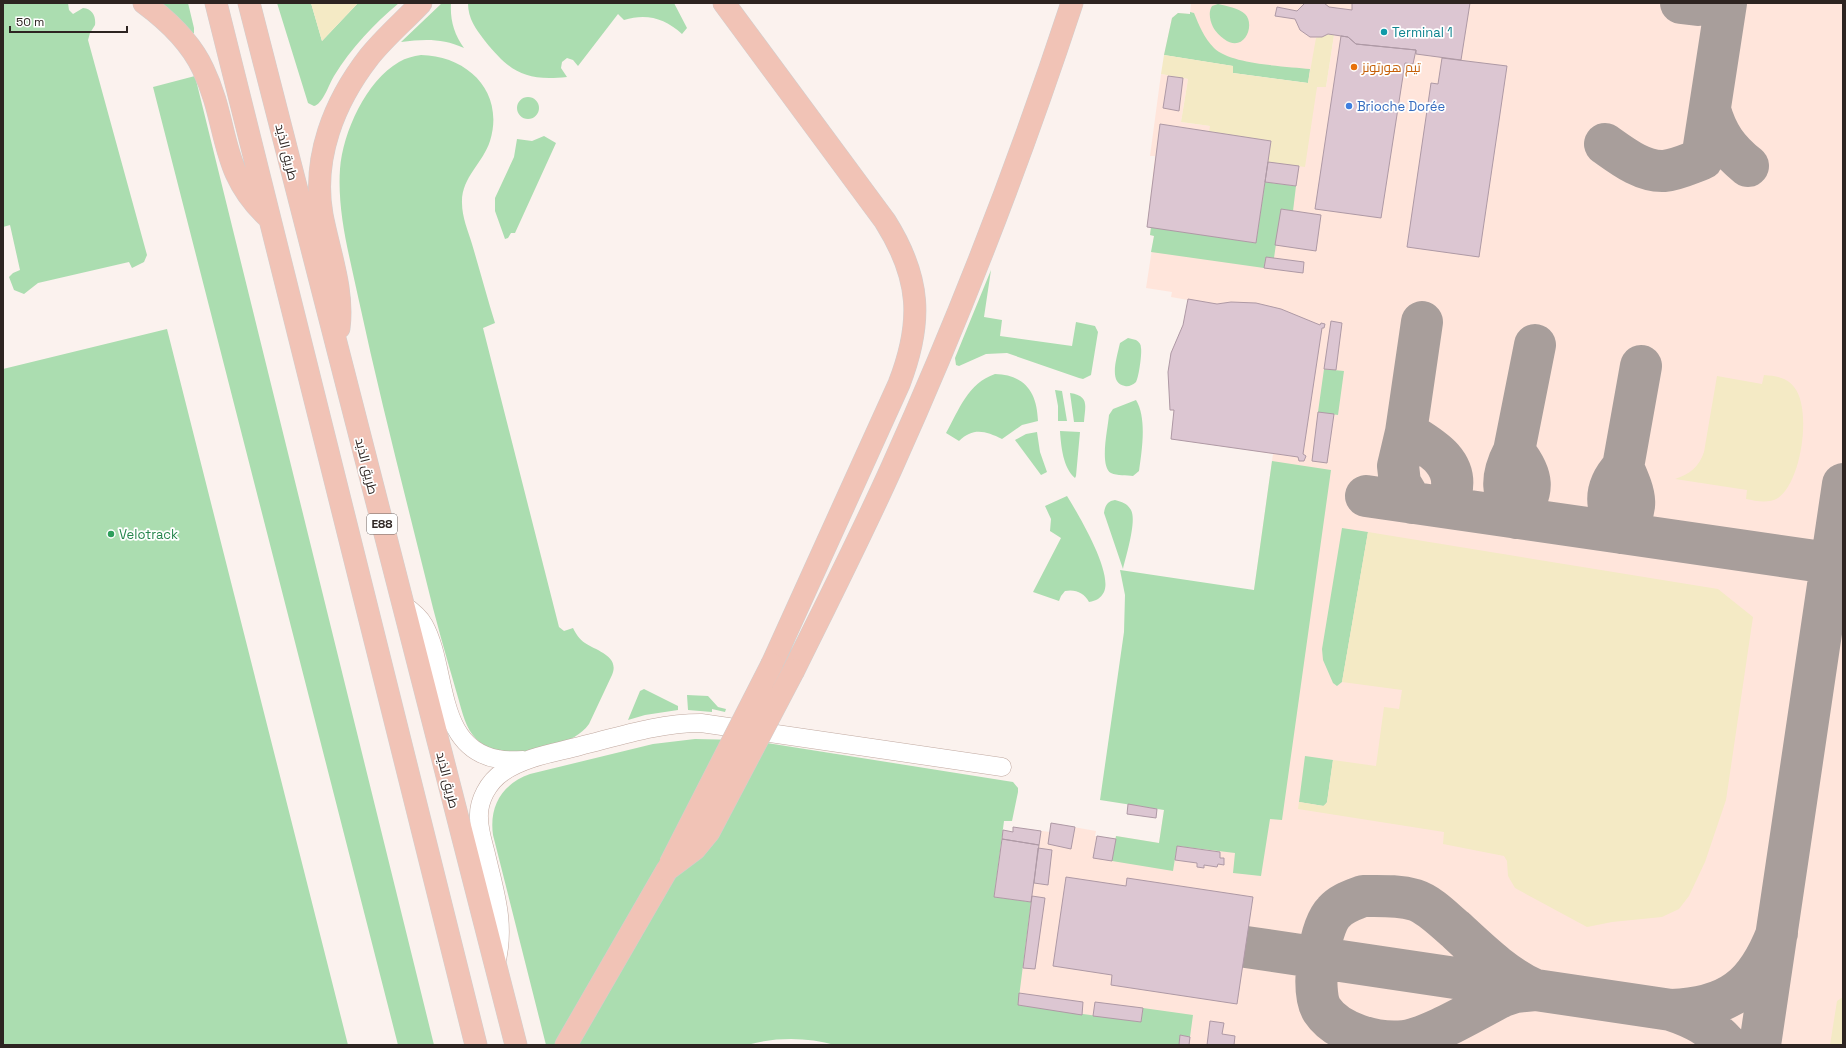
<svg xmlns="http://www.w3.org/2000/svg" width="1846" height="1048" font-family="'Space Grotesk',Cairo,sans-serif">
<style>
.built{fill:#ffe5db}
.green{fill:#abddb0}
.sand{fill:#f4eac5}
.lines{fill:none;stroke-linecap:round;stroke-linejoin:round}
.taxiway{stroke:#a89e9b;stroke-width:42}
.building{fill:#dcc6d2;stroke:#ae99a5}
.minor-casing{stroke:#c0a9a0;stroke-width:19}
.motorway-casing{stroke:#d1cfce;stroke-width:23}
.minor{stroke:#fff;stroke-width:18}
.motorway{stroke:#f1c3b6;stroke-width:22}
.motorway-bridge-casing{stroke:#d1cfce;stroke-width:23;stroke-linecap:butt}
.motorway-bridge{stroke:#f1c3b6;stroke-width:22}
.culture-dot{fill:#0f9aa8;stroke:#fff;stroke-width:1.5}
.food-dot{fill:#e8710a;stroke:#fff;stroke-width:1.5}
.shop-dot{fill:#3f7fe0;stroke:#fff;stroke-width:1.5}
.leisure-dot{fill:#2e9e5b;stroke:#fff;stroke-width:1.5}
.labels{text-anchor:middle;stroke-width:3.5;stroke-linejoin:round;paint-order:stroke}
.shield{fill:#fff;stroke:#6c6664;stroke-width:1}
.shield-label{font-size:12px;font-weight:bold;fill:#2d2421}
.culture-label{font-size:13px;fill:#0d838f;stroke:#fff;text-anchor:start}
.food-label{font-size:13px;fill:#c56008;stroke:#fff;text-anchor:start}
.shop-label{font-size:13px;fill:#366cbe;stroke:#fff;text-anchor:start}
.street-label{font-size:13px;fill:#2d2421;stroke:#fff}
.leisure-label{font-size:13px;fill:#27864d;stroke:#fff;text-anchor:start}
</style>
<rect width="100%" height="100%" fill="#fbf2ee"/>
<!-- built -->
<path class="built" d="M1191,3H1843V1045H1116L976,1025L1003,830L1013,832V827L1050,832L1051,823L1096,831L1095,836H1097L1115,839L1116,836L1159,843L1164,810L1226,791L1273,454L1171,439L1174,411L1170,410L1168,372L1171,353L1183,325L1188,300L1171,297L1172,292L1146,288L1154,236L1150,235L1151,227H1147L1155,156H1150L1161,74L1188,79L1181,122L1210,126V132L1271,141L1317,86L1326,87L1334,35L1328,34L1322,37L1308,83L1233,66L1164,55L1172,18L1178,13L1190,14Z"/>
<!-- green -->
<path class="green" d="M3,3H68L69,10L73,14L83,8C93,9 96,17 95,25L90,33L88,40L147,255L144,262L132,268L129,262L38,283L24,294L14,290L9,277L13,273L20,270L10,225L3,227Z
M159,3H188L194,28V33L191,34Z
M277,3H311L322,41L358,3H399C374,24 351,48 334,76C329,84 323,104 314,106L308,103Z
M442,3H451C450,20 454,34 464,48C442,38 424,39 401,42Z
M468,3H674L687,28L682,34C665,18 646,13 624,20L618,14L578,66L573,60L567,58L562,62L561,68L567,77C525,81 511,73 485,41C476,29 468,19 468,3Z
M1218,4C1226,6 1239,8 1245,14C1256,25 1244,54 1224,39C1220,36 1215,31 1213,27C1210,21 1208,12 1212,6Z
M1190,12L1194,13C1199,25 1204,38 1214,48C1232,65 1285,66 1310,69L1308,83L1233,73V66L1164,55L1172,18L1178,13L1190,14Z
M421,55C468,56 505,92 490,141C483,163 461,178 462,203C462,217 468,231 472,244C480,271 487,297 495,323L483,328L559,627L564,631L573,628C576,634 579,639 585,643C597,651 620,656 612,675L589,724C573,746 541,747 517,753C501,754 482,748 472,734C464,723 461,707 457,694C446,656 435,618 426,580C403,487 379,394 359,301C350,258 337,213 340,169C343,132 366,81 399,62C406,58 413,56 421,55Z
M195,76L434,1045H398L153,87Z
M517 108a11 11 0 1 1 22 0a11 11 0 1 1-22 0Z
M544,136L556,143L515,233H511L508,238L505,239L495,211V198L514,157L517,139L532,141Z
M1265,182L1296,186L1293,211L1281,209L1274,258L1266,257L1264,268L1151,252L1154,236L1150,235L1151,227L1256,243Z
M991,270L984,317L1002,320L1000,336L1072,346L1076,322L1095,326L1098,332L1091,375L1083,379L1079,378L1007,353L986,354L959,366L956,365L955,358Z
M167,329L348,1045H3V369Z
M1128,338L1136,340C1139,342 1141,344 1141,348C1142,353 1139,377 1136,382C1133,385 1128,387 1125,386C1108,384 1117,357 1119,347L1120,343Z
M1324,369L1344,371L1338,415L1318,412Z
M995,374C1026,375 1037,393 1038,421L1022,425L1002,439C986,431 973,427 959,441L946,433C959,410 968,383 995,374Z
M1055,390L1062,391L1067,421H1058V406Z
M1070,393C1090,396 1085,406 1084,422H1074Z
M1136,400C1147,418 1142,450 1139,471L1133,476C1127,475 1117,476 1111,473C1099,466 1108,428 1109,415L1113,409Z
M1060,431L1080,432L1076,476L1075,478C1063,468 1061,446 1060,431Z
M1037,432L1040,452L1047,472L1041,475L1015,440L1026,434Z
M1272,461L1331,470L1282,820L1270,819L1261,876L1233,873L1235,853L1177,846L1173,871L1112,861L1116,836L1159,843L1164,810L1100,800L1124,632L1125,595L1120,570L1254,590Z
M1067,496C1078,514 1113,572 1104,592C1101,598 1096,601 1089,602C1084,593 1076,589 1065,591L1061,596L1059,601L1033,592L1061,538L1050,531L1051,519L1045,506Z
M1115,500C1122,502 1127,503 1131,510C1137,521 1126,556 1123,569L1104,513C1105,505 1108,501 1115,500Z
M1342,528L1368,532L1342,682L1337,686L1333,683L1323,660L1322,649Z
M644,689L678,706V710L645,715L628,720L640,691Z
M687,695L708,696L718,707L726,709L725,712L712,709V712L688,710Z
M695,739L742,740L767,743L1013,782L1018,788V792L1012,821H1004L994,897L1031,902L1018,1005L1141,1022L1143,1008L1193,1015L1190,1037L1180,1035L1179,1045H835C808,1037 774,1037 747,1045H546L493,835C489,806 502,784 530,774L653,744Z
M1305,756L1333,760L1327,802L1324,806L1299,802Z"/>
<!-- sand -->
<path class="sand" d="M311,3H358L322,41Z
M1328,34L1334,35L1326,87H1317L1305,167L1268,162L1271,141L1209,132L1210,126L1181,122L1188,79L1161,74L1164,55L1233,66V73L1308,83L1316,38Z
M1764,375C1775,376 1787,377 1794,387C1812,408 1802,482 1778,498C1768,504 1756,501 1746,499L1747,490L1675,479C1690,474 1699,467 1704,452L1717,376L1762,384Z
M1368,532L1718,589L1753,617L1726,800L1705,862L1689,896L1679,909L1662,917L1612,922L1587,927L1515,888L1508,876L1507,861L1504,856L1443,844L1444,832L1298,809L1299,802L1323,806L1327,803L1333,760L1376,766L1384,707L1399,709L1402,690L1342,682Z
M1843,997V1045H1830L1837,1001Z"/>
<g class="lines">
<!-- taxiway -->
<path class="taxiway" d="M1681,3L1698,5L1706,3
M1710,110C1717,135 1728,150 1748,166
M1605,144C1622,156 1642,172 1664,171C1676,170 1691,163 1702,159L1726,3
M1406,432C1428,446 1459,461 1451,493C1450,498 1447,503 1444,507
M1514,451C1534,476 1535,490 1517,518C1501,493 1500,478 1514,451L1535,345
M1623,467C1635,495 1641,507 1622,533C1604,509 1603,489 1623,467L1641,366
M1366,496L1843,565
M1412,503L1400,483L1398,466L1406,432L1422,322
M1363,896C1381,896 1398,895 1415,900C1430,905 1443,919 1455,929C1480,952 1504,976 1535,990L1515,992L1503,996C1477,1009 1430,1038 1404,1041C1377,1044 1337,1033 1322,1010C1310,991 1319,927 1334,912C1342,903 1353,900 1363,896Z
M1246,947L1671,1010C1729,1008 1756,987 1777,933
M1671,1010C1695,1018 1710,1026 1727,1045
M1760,1045L1843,484"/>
</g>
<!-- building -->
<path class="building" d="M1305,3H1324L1329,7L1352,10V3H1470L1461,60L1416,54V50L1356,44L1348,37L1328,34L1322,37H1310L1300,30L1295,19L1275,16L1277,7L1297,11Z
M1341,36L1348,37L1356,44L1416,50L1413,64L1405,63L1381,218L1315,209Z
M1442,58L1507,66L1479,257L1407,247L1431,83L1438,84Z
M1168,76L1183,78L1179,111L1163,108Z
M1160,124L1271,141L1256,243L1147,227Z
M1268,162L1299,166L1296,186L1265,182Z
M1281,209L1321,215L1316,251L1275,245Z
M1266,257L1304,262L1303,273L1264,268Z
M1188,299L1217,304L1231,302L1256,303L1281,309L1320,325L1321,323L1325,324L1324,328H1322L1303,454L1306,456L1304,461H1299L1298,457L1171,439L1174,410H1170L1168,372L1171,353L1183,325Z
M1331,321L1342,323L1336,370L1324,369Z
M1318,412L1334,414L1327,463L1312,461Z
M1128,804L1157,809L1156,818L1127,814Z
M1051,823L1075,827L1071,849L1048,844Z
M1013,827L1041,831L1039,845L1002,839L1003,830L1013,832Z
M1097,836L1116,839L1112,861L1093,858Z
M1002,839L1039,845L1031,902L994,897Z
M1177,846L1220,852V858H1224V865L1218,864L1217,867L1204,865V868L1197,867V863L1175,860Z
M1038,848L1052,850L1048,885L1034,883Z
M1066,877L1126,886L1127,878L1253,897L1237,1004L1111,985L1112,975L1053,966Z
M1032,896L1045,898L1035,969L1023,968Z
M1019,993L1083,1002L1082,1015L1018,1005Z
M1095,1002L1143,1008L1141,1022L1093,1016Z
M1210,1021L1224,1023L1222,1034L1235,1036L1234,1045H1207Z
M1180,1035L1190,1037L1189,1045H1179Z"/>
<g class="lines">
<!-- minor casing -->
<g class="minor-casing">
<path id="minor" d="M402,604C411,610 419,616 424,625C448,668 435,748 498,759C506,761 515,760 523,760
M496,964C506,924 495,893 486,854C483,842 479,830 479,818C478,801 488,782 503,772C525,757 554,753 580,746C620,736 659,723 701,723L1002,767"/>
</g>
<!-- motorway casing -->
<g class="motorway-casing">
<path id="motorway" d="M144,3C167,20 191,43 203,69C230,125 218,172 269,218
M216,3L476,1045
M249,3L516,1045
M724,3L885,221C921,278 923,322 899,384L772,664
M339,328C344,290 329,252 322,215C312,158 334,102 369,57C384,38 404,21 421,3
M794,670C827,603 861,536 892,467C960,316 1020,161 1072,3
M566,1045L667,870"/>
</g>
<!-- minor -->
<use href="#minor" class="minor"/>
<!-- motorway -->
<use href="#motorway" class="motorway"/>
<!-- motorway-bridge casing -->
<g class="motorway-bridge-casing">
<path id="motorway-bridge" d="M670,864L772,664
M667,870L695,849L709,832L794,670"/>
</g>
<!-- motorway-bridge -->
<use href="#motorway-bridge" class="motorway-bridge"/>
</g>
<!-- markers -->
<circle class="culture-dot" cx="1384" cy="32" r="4"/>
<circle class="food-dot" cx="1354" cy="67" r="4"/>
<circle class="shop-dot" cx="1349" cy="106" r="4"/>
<circle class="leisure-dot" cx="111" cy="534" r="4"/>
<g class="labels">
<!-- shield labels -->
<rect class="shield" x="367" y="514" width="30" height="20" rx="3"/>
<g class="shield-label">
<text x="382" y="528">E88</text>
</g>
<!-- culture labels -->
<g class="culture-label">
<text x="1392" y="37">Terminal 1</text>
</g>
<!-- food labels -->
<g class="food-label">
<text x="1362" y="72">تيم هورتونز</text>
</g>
<!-- shop labels -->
<g class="shop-label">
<text x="1357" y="111">Brioche Dorée</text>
</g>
<!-- street labels -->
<g class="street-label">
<text transform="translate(287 152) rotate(76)" y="5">طريق الذيد</text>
<text transform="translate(367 466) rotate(76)" y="5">طريق الذيد</text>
<text transform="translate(448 780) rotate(76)" y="5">طريق الذيد</text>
</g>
<!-- leisure labels -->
<g class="leisure-label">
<text x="119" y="539">Velotrack</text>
</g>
</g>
<!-- border -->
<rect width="1846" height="1048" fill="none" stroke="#2d2421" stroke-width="8"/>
<!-- scale -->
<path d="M10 26v6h117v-6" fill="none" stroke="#2d2421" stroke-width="2"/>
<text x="16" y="26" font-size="12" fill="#2d2421" stroke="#ffffff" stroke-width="3" paint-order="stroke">50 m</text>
</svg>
